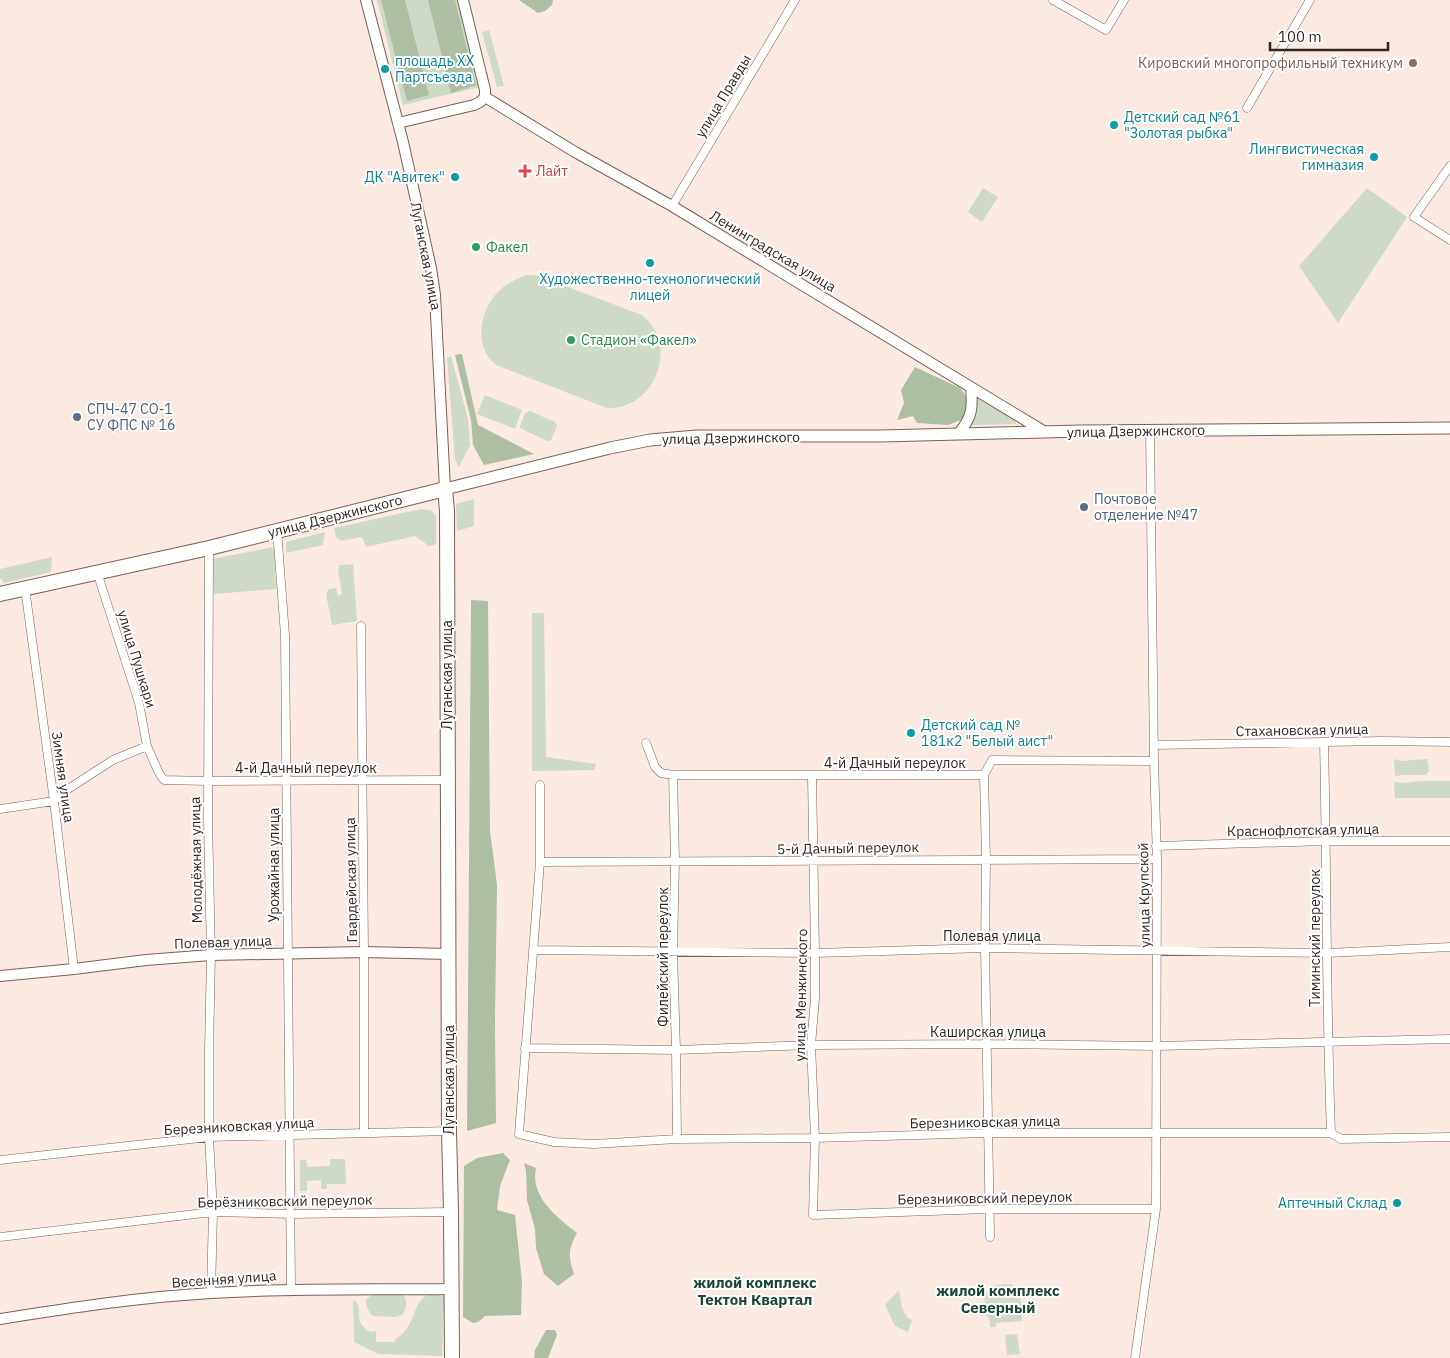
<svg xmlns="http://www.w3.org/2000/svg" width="1450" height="1358" font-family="'IBM Plex Sans',sans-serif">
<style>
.green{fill:#ced9c7}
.forest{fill:#adbea2}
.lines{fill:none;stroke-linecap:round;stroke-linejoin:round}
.street-casing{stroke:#796154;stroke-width:9}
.secondary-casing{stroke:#796154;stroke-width:12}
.primary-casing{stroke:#796154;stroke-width:13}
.highway-casing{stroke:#796154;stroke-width:16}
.street{stroke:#fff;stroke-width:8}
.secondary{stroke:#fff;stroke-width:10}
.primary{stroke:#fff;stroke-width:11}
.highway{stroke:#fff;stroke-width:14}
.education-dot{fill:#8d6e63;stroke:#fff;stroke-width:2}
.culture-dot{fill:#0f9aa8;stroke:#fff;stroke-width:2}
.health-dot{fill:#e0444e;stroke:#fff;stroke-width:2}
.leisure-dot{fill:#2e9e5b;stroke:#fff;stroke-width:2}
.service-dot{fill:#5c6f8a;stroke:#fff;stroke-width:2}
.labels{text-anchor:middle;stroke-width:4;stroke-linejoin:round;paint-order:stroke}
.culture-label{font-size:14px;fill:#0d838f;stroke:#fff;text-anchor:start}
.education-label{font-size:14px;fill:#785e54;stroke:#fff;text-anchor:end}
.street-label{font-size:14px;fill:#302520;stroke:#fff}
.health-label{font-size:14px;fill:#be3a42;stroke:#fff;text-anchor:start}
.leisure-label{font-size:14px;fill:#27864d;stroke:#fff;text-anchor:start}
.service-label{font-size:14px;fill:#4e5e75;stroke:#fff;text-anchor:start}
.neighbourhood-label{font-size:15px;font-weight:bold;fill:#1a4735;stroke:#fff}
</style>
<rect width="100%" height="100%" fill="#fbeae1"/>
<!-- green -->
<path class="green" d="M377,0H458L480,87L403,105Z
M489,30L504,86L497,87L482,32Z
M983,188L998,197L982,222L968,212Z
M1367,188L1407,217L1338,323L1299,266Z
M527,275H536L642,315C680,345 655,410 607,408L496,365C493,362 488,358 486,353C476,333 483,306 499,291C507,283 516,279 527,275Z
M451,356L468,419L470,445L459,467L455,460L447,358Z
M485,395L522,410L515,429L477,414Z
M976,398L1016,421V424L971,425Z
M530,411L555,422L557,426L551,440L547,441L520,428V426L525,413Z
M474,499V526L457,531L456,504Z
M421,509L431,510L436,516V544L429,546L415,536L366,547L362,537L341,541L336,537L334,528Z
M325,532L323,545L286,553V542Z
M274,547L276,589L214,594L212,559Z
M52,557L51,572L4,583L0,578V569Z
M353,564L357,621L332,625L326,594L329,589L336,588L338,596L342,594L338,570L340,565Z
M532,613H544L546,757L596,764L594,770L532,771Z
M1394,759L1401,761L1427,759L1429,770L1426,775C1415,775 1405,774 1395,776Z
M1421,781H1450V798H1395L1394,782L1405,783Z
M330,1159H345L346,1184H327V1189H321V1180L307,1181V1191H300V1160H306L307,1167L330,1166Z
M1011,1284L1020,1293L1022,1321L996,1323V1327H990L989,1317H986L984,1293L993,1292V1285Z
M899,1290C901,1301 901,1315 912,1320L908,1332L895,1326L885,1305Z
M372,1294L404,1295C407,1303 407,1307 402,1315L395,1317L373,1316C368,1311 366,1307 366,1300Z
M428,1294L444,1296L442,1356L378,1354L354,1342L353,1299C366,1308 350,1320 370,1332L376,1331V1342H395V1339C400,1336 404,1333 407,1328C415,1317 415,1301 428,1294Z
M1017,1334L1020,1354L1007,1355L1005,1335Z"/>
<!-- forest -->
<path class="forest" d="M381,0H405L429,95L407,101Z
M428,0H455L476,85L451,93Z
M519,0H553L552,5L545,11L538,13Z
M462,354L478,425L534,454L484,465L473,445L471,420L455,355Z
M915,367L960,388C969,397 969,410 961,420L948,425L917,423L913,416L897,420L904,403L901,390Z
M471,600L488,601L490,831L497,885L495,1022L496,1123L467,1131Z
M503,1153L510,1160L500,1186L497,1210L515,1215L522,1282L521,1315L485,1316L478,1322L473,1323L463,1317L464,1166L477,1158Z
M524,1163L536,1168C530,1197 557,1217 577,1233C568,1250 568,1256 574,1274L558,1286L544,1274L536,1248L535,1229L527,1200L526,1171Z
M546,1330H555L557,1335L548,1358H534L535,1350Z"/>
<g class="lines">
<!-- street casing -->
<g class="street-casing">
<path id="street" d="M1053,0L1106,30L1124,0
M1247,108L1310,0
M1450,166L1414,217L1450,240
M672,206L795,0
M277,530L285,635L291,1289
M209,548L208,821L211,955L209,1051V1137L213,1212L211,1293
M97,572L139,703L147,746L159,773L164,780L208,781L447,780
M25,588L54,801L74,969
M361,626L364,952V1133
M1324,742C1327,873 1326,1003 1331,1133
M646,743L655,767L661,773L673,775H984L992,760L1154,761
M1154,745L1383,741L1450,742
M673,775L675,861L673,952L676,1050L677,1139
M984,775L986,859L985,948L990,1237
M812,776L815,953V998L811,1045L815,1138L813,1215L989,1209H1156
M540,785V862L519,1134L554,1142L594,1144L677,1139L815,1138L988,1133H1331L1341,1139L1450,1137
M0,809L54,801L65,791L113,760L147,746
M1156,846L1327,841H1450
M540,862L1157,859
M534,950L815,953L985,948L1328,953L1450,947
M525,1048L676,1050L811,1045L986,1044L1157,1046L1450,1039
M0,1160L209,1137L449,1131
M0,1237L213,1212L291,1214L451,1212
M1135,1358L1156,1209L1157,859L1154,761L1150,431"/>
</g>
<!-- secondary casing -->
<g class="secondary-casing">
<path id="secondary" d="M366,0L403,142L431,268L435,295L445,489
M485,97L575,152L672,206L1045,432
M398,123L474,105L480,102L485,97V90L463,0
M958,434C972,418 973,408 971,388
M0,976L74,969L146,960L211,955L364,952L449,954
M0,1319C70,1308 140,1297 211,1293C291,1288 371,1290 451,1289"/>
</g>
<!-- primary casing -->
<g class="primary-casing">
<path id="primary" d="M445,489L610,448L650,440L697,436H881L1081,431L1450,428"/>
</g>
<!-- highway casing -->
<g class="highway-casing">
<path id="highway" d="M0,594L209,548L445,489L447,511L449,1131L451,1212L452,1358"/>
</g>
<!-- street -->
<use href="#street" class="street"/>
<!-- secondary -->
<use href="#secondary" class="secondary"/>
<!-- primary -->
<use href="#primary" class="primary"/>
<!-- highway -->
<use href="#highway" class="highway"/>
</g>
<!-- markers -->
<circle class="education-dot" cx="1413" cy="63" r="5"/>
<g class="culture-dot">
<circle cx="385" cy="69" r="5"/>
<circle cx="1114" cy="125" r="5"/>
<circle cx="1374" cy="157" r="5"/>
<circle cx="455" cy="177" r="5"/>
<circle cx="650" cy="263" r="5"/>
<circle cx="911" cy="733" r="5"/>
<circle cx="1397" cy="1203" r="5"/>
</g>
<path class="health-dot" d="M522.5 163.5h5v5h5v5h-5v5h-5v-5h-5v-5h5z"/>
<g class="leisure-dot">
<circle cx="476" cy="247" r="5"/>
<circle cx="571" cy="340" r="5"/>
</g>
<g class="service-dot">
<circle cx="77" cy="417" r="5"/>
<circle cx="1084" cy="507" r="5"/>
</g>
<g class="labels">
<!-- culture labels -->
<g class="culture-label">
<text x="395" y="66">площадь XX<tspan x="395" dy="16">Партсъезда</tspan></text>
<text x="1124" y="122">Детский сад №61<tspan x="1124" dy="16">"Золотая рыбка"</tspan></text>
<text x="1364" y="154" text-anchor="end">Лингвистическая<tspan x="1364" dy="16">гимназия</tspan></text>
<text x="445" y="182" text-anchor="end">ДК "Авитек"</text>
<text x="650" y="284" text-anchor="middle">Художественно-технологический<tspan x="650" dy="16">лицей</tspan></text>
<text x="921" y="730">Детский сад №<tspan x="921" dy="16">181к2 "Белый аист"</tspan></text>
<text x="1387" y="1208" text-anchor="end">Аптечный Склад</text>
</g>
<!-- education labels -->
<g class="education-label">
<text x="1403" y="68">Кировский многопрофильный техникум</text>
</g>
<!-- street labels -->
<g class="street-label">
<text transform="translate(723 96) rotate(-59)" y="5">улица Правды</text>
<text transform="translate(773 251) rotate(31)" y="5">Ленинградская улица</text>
<text transform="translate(426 256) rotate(79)" y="5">Луганская улица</text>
<text transform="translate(1136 431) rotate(-1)" y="5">улица Дзержинского</text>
<text transform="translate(731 438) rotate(-1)" y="5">улица Дзержинского</text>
<text transform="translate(335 516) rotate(-14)" y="5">улица Дзержинского</text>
<text transform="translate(137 659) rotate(73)" y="5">улица Пушкари</text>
<text transform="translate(447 675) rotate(-90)" y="5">Луганская улица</text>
<text transform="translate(1302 730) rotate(-1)" y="5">Стахановская улица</text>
<text x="895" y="768">4-й Дачный переулок</text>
<text x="306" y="773">4-й Дачный переулок</text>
<text transform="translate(63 777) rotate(82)" y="5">Зимняя улица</text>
<text transform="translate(1303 830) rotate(-1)" y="5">Краснофлотская улица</text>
<text transform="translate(848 848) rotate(-1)" y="5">5-й Дачный переулок</text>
<text transform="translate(196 860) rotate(-91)" y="5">Молодёжная улица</text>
<text transform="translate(274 865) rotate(-90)" y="5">Урожайная улица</text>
<text transform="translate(351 880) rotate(-91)" y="5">Гвардейская улица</text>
<text transform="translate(1144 895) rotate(-91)" y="5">улица Крупской</text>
<text x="992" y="941">Полевая улица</text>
<text transform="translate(1315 938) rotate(-90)" y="5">Тиминский переулок</text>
<text transform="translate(223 942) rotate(-2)" y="5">Полевая улица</text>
<text transform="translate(663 957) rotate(-90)" y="5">Филейский переулок</text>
<text transform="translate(801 995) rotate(-89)" y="5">улица Менжинского</text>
<text x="988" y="1037">Каширская улица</text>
<text transform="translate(449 1080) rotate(-90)" y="5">Луганская улица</text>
<text transform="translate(985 1122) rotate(-1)" y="5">Березниковская улица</text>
<text transform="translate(239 1126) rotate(-3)" y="5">Березниковская улица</text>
<text transform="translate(985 1198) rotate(-1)" y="5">Березниковский переулок</text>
<text transform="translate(285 1201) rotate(-1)" y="5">Берёзниковский переулок</text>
<text transform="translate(224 1279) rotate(-4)" y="5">Весенняя улица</text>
</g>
<!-- health labels -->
<g class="health-label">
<text x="536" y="176">Лайт</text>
</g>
<!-- leisure labels -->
<g class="leisure-label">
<text x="486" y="252">Факел</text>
<text x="581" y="345">Стадион «Факел»</text>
</g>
<!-- service labels -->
<g class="service-label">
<text x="87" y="414">СПЧ-47 СО-1<tspan x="87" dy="16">СУ ФПС № 16</tspan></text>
<text x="1094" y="504">Почтовое<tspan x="1094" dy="16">отделение №47</tspan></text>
</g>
<!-- neighbourhood labels -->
<g class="neighbourhood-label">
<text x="755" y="1288">жилой комплекс<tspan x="755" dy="17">Тектон Квартал</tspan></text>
<text x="998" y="1296">жилой комплекс<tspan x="998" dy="17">Северный</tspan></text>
</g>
</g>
<!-- scale -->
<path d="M1270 42v8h118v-8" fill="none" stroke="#302520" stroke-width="2.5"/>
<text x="1278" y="42" font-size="15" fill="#302520" stroke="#ffffff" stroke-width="4" paint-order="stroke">100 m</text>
</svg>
